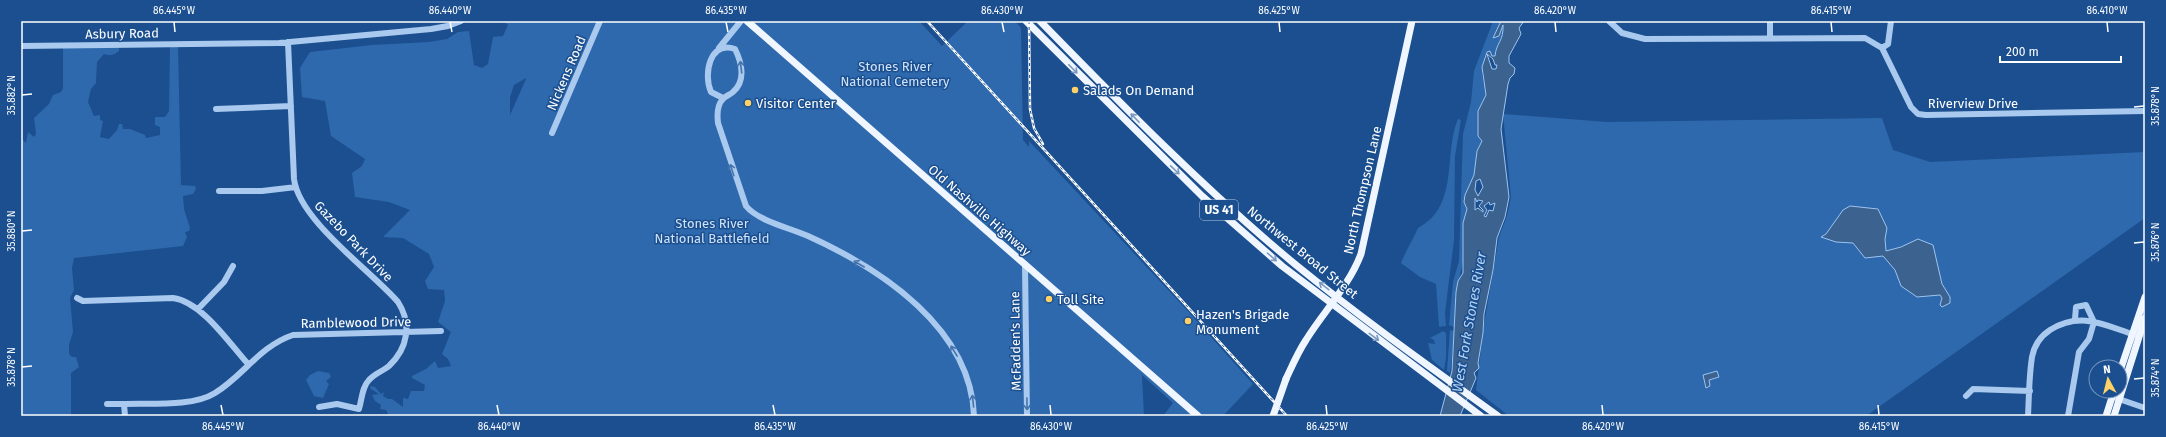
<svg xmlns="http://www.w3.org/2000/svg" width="2166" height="437" font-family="'Fira Sans',sans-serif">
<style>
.green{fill:#2e69ad;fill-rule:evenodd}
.water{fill:#3c6290;stroke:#9cc4f0;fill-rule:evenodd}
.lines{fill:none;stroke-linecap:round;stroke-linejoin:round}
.minor{stroke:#a9c9ee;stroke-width:6}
.major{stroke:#f0f6ff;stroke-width:7}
.rail-casing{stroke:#fff;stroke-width:2.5}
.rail{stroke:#1b4f8f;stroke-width:1;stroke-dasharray:3;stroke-linecap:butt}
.major-bridge{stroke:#f0f6ff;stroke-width:7}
.oneway{stroke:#4674ac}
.oneway2{stroke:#7b9ac1}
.ticks{fill:none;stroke:#fff;stroke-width:1.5}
.poi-dot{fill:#ffd166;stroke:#1b4f8f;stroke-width:1.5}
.labels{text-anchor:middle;stroke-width:3;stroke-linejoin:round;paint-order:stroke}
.shield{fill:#1b4f8f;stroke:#bbcadd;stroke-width:1}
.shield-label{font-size:12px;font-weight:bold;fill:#fff}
.street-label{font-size:13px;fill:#fff;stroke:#1b4f8f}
.park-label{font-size:13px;fill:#cfe3fa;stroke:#1b4f8f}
.poi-label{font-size:13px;fill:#fff;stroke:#1b4f8f;text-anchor:start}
.water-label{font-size:14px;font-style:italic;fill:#b5d3f5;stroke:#1b4f8f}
.neatline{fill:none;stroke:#fff;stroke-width:1.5}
.ticks-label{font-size:10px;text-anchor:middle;fill:#fff}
</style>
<rect width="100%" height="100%" fill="#1b4f8f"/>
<!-- green -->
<path class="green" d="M503,21H919L942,46L968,21H1015L1021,28L1023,140L1029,147V141L1186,309L1253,384L1223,416H1163L1173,403L1142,375L1144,416H389L386,410L380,409L381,405L375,401L372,395L379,394L371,389L370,386L375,387L381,394L384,392L383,396L388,399H392L403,407V398L408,399L411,391H424L425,385L412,378V376L426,369L435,361L438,368L451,366L448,359L442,354L451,332L438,322L445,301L444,290L428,289L425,281L434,267L429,254L403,238L383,237L410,210L389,202L355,197L352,173L362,166L365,159L331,136L325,101L302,97L300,68L310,52L372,45L429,42L447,39L458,32L469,31L474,65L482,68L488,64L493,37L503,36L508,25ZM526,78V79L510,115V97L514,85Z
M1493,21H1501L1494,36L1503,25V38L1496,51L1495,56H1492L1490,52L1485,55L1482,73L1486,95L1478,111V135L1482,141L1477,151L1474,175L1464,202L1467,209L1463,223L1465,254L1456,292L1454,327L1449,325L1453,282L1459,261L1463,134L1471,102L1474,71Z
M119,47V51C114,55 111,56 104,54L97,62L96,83L91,89L88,102L94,116L100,115V120L103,121L100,137L109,139L117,130L119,124H122L123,129H130L145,135L146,138L160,135V127L155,125V117H165L169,111L170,47H178L181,185L195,186L196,189L193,194L183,196L184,209L190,228L189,231L185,232L187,237L183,246L74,258L72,268L74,290L70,298L73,332L69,345V354L72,357H76L79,367L71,373V416H21V138L26,143L28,132L34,137L36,134L34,118L49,104L53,95L61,92L63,88V48Z
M1503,114L1607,122L1882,118L1893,150L1930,162L2145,152V218L1866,416H1509L1476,390L1484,325L1499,237L1507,216L1511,197Z
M1458,119L1461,120L1455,156L1454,240L1445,313L1446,326L1439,327L1436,284L1420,277L1401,263C1406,250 1413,240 1418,228C1460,206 1443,154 1458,119Z
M1450,330L1454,331L1455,334L1450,373L1447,371Z
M1443,331L1446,333V357L1444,370L1432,360L1428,343L1435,344L1434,340L1430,338Z
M318,371L329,373L331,377L326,381L329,384L323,398L314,396L306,380L310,375Z"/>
<!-- water -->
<path class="water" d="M1501,21H1524L1519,28L1521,34L1509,56V63L1515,68L1514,74L1510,78L1508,84L1501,129L1509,197L1505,217L1497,238L1493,270L1484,314L1483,333L1478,363L1479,368L1474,373L1476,378L1460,416H1440L1452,371L1456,292L1458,281L1463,273V223L1467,209L1464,202L1465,195L1474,175L1477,151L1482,141L1478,136V111L1486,95L1482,67L1487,52L1490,51L1492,56H1495C1496,43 1504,41 1503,25L1499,36L1493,38ZM1487,54L1493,59L1495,65H1497L1496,69H1492ZM1480,179L1483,187L1478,196L1475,190L1476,181ZM1475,198L1477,202L1478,200L1483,201L1479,206L1483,210V212L1478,208L1475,210ZM1489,202L1490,205L1495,203L1493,211L1489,210L1486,217L1484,216L1487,210L1484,206Z
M1850,206L1878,209L1887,228L1885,239L1886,251L1901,247L1918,239L1933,245L1942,284L1950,297V303L1942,307L1940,305L1942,298L1940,295L1917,297L1901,286L1895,270L1883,256L1865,258L1853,243L1836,242L1821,237L1826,234L1843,210Z
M1717,371L1719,377L1709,380L1710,386L1706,388L1703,375Z"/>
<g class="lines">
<!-- minor -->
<path class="minor" d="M1609,21L1622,33L1645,39L1865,38L1882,48L1911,107L1918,114L1926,115L2145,111
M1770,21V38
M288,42L294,179C299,220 370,270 398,302C412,324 408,348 389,366C383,371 374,374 369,380C362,387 362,399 359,409L337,404L319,407
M21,46L279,43L431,29L448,26L461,21
M719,48L741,21
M1882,48L1888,44L1891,21
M723,98L711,92C703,74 710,40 735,49C742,63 746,81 733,92C730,95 725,96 723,99C717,105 717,115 718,123L746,206C758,221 790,228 808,236C881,269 971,328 974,416
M216,109L291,106
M552,133L600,21
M219,191H262L296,187
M1025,266L1027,416
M77,298L83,301L173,298C202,302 229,343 248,364
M198,309L224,282L233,266
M1966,396L1973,389L2030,391
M2116,398L2145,408
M107,404H124L125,416
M124,404C150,403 193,407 215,393C243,376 260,346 293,335L441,331
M2028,416C2029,397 2029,376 2032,357C2034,346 2041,336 2050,330C2081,311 2104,325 2135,335
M2068,416L2079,352L2089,339L2094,322L2086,305L2076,307L2075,319"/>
<!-- major -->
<path class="major" d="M747,21L1198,416
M1026,21L1202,196L1282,266L1481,416
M1040,21C1122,105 1205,190 1296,265C1361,318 1430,367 1498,416
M2120,371L2145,297
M1286,379C1292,366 1298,352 1306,340C1324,311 1349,286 1361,254L1412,21
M2106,416L2114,391
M2114,416L2145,318"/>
<!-- rail casing -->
<g class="rail-casing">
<path id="rail" d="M927,21L1287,416
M1029,21L1030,109L1034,128L1043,144"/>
</g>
<!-- rail -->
<use href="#rail" class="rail"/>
<!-- major-bridge -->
<path class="major-bridge" d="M1273,416L1286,379"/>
</g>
<!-- one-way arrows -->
<defs><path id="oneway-shaft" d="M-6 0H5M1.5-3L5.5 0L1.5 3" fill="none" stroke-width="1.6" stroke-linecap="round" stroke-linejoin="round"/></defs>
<g class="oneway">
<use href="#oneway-shaft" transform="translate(741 67) rotate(-97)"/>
<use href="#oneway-shaft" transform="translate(732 170) rotate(-108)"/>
<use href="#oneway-shaft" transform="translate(859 264) rotate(-150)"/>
<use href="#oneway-shaft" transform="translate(954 351) rotate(-122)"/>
<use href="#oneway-shaft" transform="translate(973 401) rotate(-96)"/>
<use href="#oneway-shaft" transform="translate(1027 404) rotate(89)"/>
</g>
<g class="oneway2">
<use href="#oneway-shaft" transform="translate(1073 69) rotate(45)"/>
<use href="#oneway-shaft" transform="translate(1135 118) rotate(-134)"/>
<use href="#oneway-shaft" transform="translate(1175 170) rotate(44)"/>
<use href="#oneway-shaft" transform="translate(1272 257) rotate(41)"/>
<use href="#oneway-shaft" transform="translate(1324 286) rotate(-142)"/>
<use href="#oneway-shaft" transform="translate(1374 337) rotate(37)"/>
</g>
<!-- ticks -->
<path class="ticks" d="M174,22L175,32M450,22L452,32M726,22L728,32M1002,22L1004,32M1279,22L1280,32M1555,22L1556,32M1831,22L1832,32M2107,22L2108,32M22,95L32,94M2134,107L2144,106M22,231L32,230M2134,243L2144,242M22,367L32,366M2134,379L2144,378M221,405L223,415M497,405L499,415M773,405L775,415M1050,405L1051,415M1326,405L1327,415M1602,405L1603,415M1878,405L1879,415"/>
<!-- markers -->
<g class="poi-dot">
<circle cx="1075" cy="90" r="4"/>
<circle cx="748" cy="103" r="4"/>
<circle cx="1049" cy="299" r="4"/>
<circle cx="1188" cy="321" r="4"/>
</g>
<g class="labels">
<!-- shield labels -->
<rect class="shield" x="1200" y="200" width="38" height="20" rx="3"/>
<g class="shield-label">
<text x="1219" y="214">US 41</text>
</g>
<!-- street labels -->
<g class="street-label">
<text transform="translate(122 33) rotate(-1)" y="5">Asbury Road</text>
<text transform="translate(566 73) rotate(-67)" y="5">Nickens Road</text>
<text x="1973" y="108">Riverview Drive</text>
<text transform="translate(1362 190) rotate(-77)" y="5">North Thompson Lane</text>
<text transform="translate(980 210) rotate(41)" y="5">Old Nashville Highway</text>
<text transform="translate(354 241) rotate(46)" y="5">Gazebo Park Drive</text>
<text transform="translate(1303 252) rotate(39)" y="5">Northwest Broad Street</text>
<text transform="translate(356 322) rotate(-1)" y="5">Ramblewood Drive</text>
<text transform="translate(1015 341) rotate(-91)" y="5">McFadden's Lane</text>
</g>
<!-- park labels -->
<g class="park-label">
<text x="895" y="71">Stones River<tspan x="895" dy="15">National Cemetery</tspan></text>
<text x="712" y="228">Stones River<tspan x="712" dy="15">National Battlefield</tspan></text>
</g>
<!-- poi labels -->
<g class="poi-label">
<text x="1083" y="95">Salads On Demand</text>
<text x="756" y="108">Visitor Center</text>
<text x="1057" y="304">Toll Site</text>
<text x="1196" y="319">Hazen's Brigade<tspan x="1196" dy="15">Monument</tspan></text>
</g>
<!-- water labels -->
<g class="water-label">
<text transform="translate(1469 322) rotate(-80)" y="5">West Fork Stones River</text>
</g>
</g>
<!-- border -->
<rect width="2166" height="437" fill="none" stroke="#1b4f8f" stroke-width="44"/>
<!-- north arrow -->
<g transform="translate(2108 379) rotate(353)"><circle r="19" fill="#1b4f8f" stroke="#7695bc"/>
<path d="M0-3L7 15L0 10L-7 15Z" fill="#ffd166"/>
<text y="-6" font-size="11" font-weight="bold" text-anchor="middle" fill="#ffffff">N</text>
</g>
<!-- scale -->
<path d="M2000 56v6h121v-6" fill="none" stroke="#ffffff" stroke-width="2"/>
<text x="2006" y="56" font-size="12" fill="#ffffff" stroke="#1b4f8f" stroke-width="3" paint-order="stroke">200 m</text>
<rect x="22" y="22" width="2122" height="393" class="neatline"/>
<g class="ticks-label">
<text x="174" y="14">86.445°W</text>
<text x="450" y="14">86.440°W</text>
<text x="726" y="14">86.435°W</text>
<text x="1002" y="14">86.430°W</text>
<text x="1279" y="14">86.425°W</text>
<text x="1555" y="14">86.420°W</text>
<text x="1831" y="14">86.415°W</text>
<text x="2107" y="14">86.410°W</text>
<text transform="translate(11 95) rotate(-90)" y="4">35.882°N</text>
<text transform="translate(2155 106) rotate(-90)" y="4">35.878°N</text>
<text transform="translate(11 231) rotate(-90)" y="4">35.880°N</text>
<text transform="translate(2155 242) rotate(-90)" y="4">35.876°N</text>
<text transform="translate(11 367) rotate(-90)" y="4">35.878°N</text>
<text transform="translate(2155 378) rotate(-90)" y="4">35.874°N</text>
<text x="223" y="430">86.445°W</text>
<text x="499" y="430">86.440°W</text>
<text x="775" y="430">86.435°W</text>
<text x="1051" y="430">86.430°W</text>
<text x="1327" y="430">86.425°W</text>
<text x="1603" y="430">86.420°W</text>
<text x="1879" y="430">86.415°W</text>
</g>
</svg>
